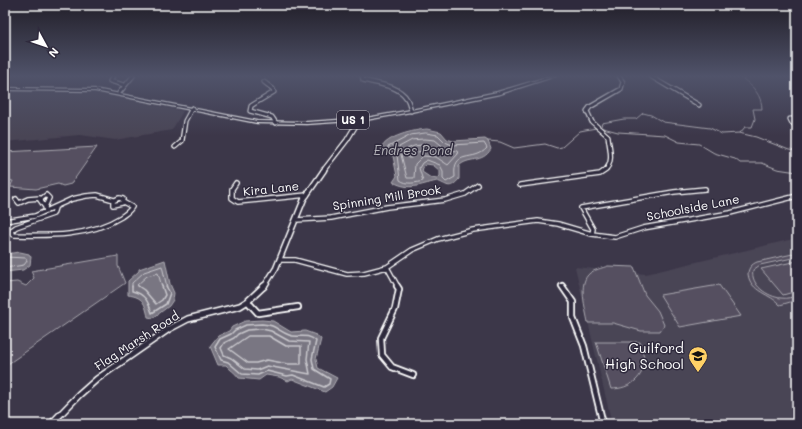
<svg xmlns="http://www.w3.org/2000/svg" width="802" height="429" font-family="Mali,sans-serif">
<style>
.built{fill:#494455}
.green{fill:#555060;stroke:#aaa8b0}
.water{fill:#797682;stroke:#afadb4;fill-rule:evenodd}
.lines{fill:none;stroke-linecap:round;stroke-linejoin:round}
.shore-far1{stroke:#c9c8cd;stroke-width:1}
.shore{stroke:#c9c8cd;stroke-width:1.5}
.stream{stroke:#afadb4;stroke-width:1}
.minor-far2-casing{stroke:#fff;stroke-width:5.5}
.minor-far1-casing{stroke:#fff;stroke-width:6}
.minor-casing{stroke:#fff;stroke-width:8}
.tertiary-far2-casing{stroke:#fff;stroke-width:6}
.tertiary-far1-casing{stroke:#fff;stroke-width:7}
.tertiary-casing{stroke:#fff;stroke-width:8}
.primary-casing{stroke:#fff;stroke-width:2.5}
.minor-far2{stroke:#2f2a3d;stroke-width:3}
.minor-far1{stroke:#2f2a3d;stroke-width:3.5}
.minor{stroke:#2f2a3d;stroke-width:4.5}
.tertiary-far2{stroke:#2f2a3d;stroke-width:3.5}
.tertiary-far1{stroke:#2f2a3d;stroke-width:4}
.tertiary{stroke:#2f2a3d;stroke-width:5}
.primary{fill:#2f2a3d;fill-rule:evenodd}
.labels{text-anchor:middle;stroke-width:3;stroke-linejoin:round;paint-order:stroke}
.shield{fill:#2f2a3d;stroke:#c1bfc5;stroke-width:1}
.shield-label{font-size:11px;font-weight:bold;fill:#fff}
.street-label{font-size:12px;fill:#fff;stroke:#2f2a3d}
.water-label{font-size:13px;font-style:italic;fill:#b5b4ba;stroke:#2f2a3d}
.near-poi-label{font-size:14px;fill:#fff;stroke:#2f2a3d;text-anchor:end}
</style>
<rect width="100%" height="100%" fill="#3c3749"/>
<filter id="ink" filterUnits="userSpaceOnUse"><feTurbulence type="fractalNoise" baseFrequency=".025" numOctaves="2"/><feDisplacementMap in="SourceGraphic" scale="8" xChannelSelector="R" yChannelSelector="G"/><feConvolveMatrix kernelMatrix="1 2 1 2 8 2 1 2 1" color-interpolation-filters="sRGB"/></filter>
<g filter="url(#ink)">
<!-- built -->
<path class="built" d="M93,91L183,111L172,130L115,140L80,135L5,142V92Z
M797,238V424H612L575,267L646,274Z"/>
<!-- green -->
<path class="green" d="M97,147L71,184L63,186L58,184L36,189L10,187L13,181L5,180V152Z
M797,253V257L760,265L753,270C750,285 768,297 781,298C787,299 792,297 797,296V300L780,305C771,294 750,292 748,274C748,268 752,264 757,262Z
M118,256V266L125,283L5,366V283L17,282L26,286L34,278L31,271Z
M797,261V291L783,295L761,269Z
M608,266L634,267L645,295L658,311L664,325L660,331H641L613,323H588C586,309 577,283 590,273C594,270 602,268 608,266Z
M719,285L741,316L680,327L660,295Z
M596,342H640C641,347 643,353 644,358C645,378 630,389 611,389Z"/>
<!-- water -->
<path class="water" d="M427,129L441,132L447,139L453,141L485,139L488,141L491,149C482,164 469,156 459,166V179C449,191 447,184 437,181C419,185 410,191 393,182L397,176L393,156L389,154L382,153L381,149C386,136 414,130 427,129ZM426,164L433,165L440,171V176L437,179L431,178L422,172L423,167Z
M20,252L29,254L31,257L30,265L23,270L5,272V254Z
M165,260L170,284L174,293L173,300L169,306L153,318L148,317C145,303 143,297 128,295V281L139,271V269Z
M262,320L273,321L291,332L305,331L316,335L321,339L316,359L318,368L337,378L332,387L325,392L292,379L288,381L279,377L266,375L259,380L239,378C235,372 230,370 226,365H218L210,346L218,336L229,331L232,327L245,321Z"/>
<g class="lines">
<!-- shore-far1 -->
<path class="shore-far1" d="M426,133L438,135L445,142L452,145L484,143L487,148C474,163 452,148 455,177L446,182L443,179V171L440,165L427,160L422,163L419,168L423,181C415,183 407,185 400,180L397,155L388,149V147L411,135Z
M425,139L435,140L446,149L457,151L458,154L448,165L436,157L423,156L415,164L414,178H407L399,147L412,140Z
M424,145L427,146V149L418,152L411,158H408L407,149L414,146Z
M5,257L26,258L27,261L24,265L5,268
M132,287V283L144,272L162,266L167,287
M140,287L137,285L147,276L158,273L162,287"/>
<!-- shore -->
<path class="shore" d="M132,286V291C145,294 148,301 152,313L166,304L170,293L166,286
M138,286L144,290L156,304L162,300L165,295L162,286
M262,324C276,325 277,330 289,335C298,339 306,332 316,341L312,359L314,369L330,379L329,384L324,387L293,375L287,376L267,371L258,375L242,374L228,362L221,360L215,347L220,339L231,334L235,330L246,325Z
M262,329L271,331L289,341L309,342L307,359L310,374L267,366L257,370L245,369L231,358L224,355L221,348L224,343L234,338L238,334L247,330Z
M248,336H269L286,346H301V364H288L267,360L256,363H248L229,349Z"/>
<!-- stream -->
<path class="stream" d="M601,126L602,123L624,119H636L643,113L651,115L663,122L710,128L722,134L739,133L756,137L789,150L797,151
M599,127L618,132L665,135L679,142L699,144L714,153L735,159L740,163H762L777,169L797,172
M740,133L745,127H752L755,119L753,109H762C762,96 753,86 743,79
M488,141L500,142L514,148L545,144L557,148L562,147L580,131L596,128"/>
<!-- minor-far2 casing -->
<g class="minor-far2-casing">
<path id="minor-far2" d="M113,76L110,81L124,85
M362,76L363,80C377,84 399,85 407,99C409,102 410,107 411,111
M650,76L699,105
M264,82L273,89L274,92L254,104L251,106L250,111L272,117L276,123
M119,93L133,76
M797,119H790L792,123L797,126
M175,147L182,141L185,121L192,108
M604,171C615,163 609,147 608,136L592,122L587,111L590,107L621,89L623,82L619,76"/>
</g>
<!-- minor-far1 casing -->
<g class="minor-far1-casing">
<path id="minor-far1" d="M236,183L232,189V198L238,202L307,195
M520,185L600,174L606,170
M46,195L49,198L45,207L40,200Z
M119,198L123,199L122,203L113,205V201Z
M16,199L19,203L28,199L40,198
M45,207L46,212
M55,208L53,214L16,227L12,230L11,233L14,235C50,236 89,237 121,217C125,214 129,212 132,207L123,202
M296,220L331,218L387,207L445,200L465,194L478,185
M5,221L35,216L72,199L86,196L97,195L114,200
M592,234L593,229L581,208L674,192L705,189
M281,260H295L347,274L364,273L387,267L412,250L438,239L473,230L538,221L558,224L592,234L615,237L643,228L730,213L797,196
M387,267L398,287"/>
</g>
<!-- minor casing -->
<g class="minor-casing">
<path id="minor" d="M397,286L399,289L395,309L381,338L382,355L392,367L413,375
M562,286L573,302V318L584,346L603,424
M248,302L258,313L298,307"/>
</g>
<!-- tertiary-far2 casing -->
<g class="tertiary-far2-casing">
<path id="tertiary-far2" d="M323,171L347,140L359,120"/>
</g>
<!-- tertiary-far1 casing -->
<g class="tertiary-far1-casing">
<path id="tertiary-far1" d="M264,287L276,268L304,199L324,170"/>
</g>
<!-- tertiary casing -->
<g class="tertiary-casing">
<path id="tertiary" d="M51,424L79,395L97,379L169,329L188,319L240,306L248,301L264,286"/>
</g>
<!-- primary casing -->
<g class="primary-casing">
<path id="primary" d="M550,76H556L500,94L411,112L366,120L307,124L257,123L95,91L5,90V88L95,89L257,121L307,122L366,118L411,110L497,92Z"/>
</g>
<!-- minor-far2 -->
<use href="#minor-far2" class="minor-far2"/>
<!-- minor-far1 -->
<use href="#minor-far1" class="minor-far1"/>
<!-- minor -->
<use href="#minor" class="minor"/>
<!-- tertiary-far2 -->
<use href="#tertiary-far2" class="tertiary-far2"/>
<!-- tertiary-far1 -->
<use href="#tertiary-far1" class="tertiary-far1"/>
<!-- tertiary -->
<use href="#tertiary" class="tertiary"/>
<!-- primary -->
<use href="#primary" class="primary"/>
</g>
</g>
<!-- sky -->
<linearGradient id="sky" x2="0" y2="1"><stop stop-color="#211e28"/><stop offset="0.56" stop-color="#50536a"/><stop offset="1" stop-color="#50536a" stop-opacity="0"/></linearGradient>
<rect width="802" height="136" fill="url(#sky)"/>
<!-- icons -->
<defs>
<g id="school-pin" transform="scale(1)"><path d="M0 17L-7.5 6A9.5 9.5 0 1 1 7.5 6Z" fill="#ffd166" stroke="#2f2a3d"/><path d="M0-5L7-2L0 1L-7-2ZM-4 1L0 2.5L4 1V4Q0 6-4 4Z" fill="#111"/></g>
</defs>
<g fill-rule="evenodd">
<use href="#school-pin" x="698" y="356"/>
</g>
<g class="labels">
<!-- shield labels -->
<rect class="shield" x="337" y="111" width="32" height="18" rx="3"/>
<g class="shield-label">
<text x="353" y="124">US 1</text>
</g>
<!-- street labels -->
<g class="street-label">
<text transform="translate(271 189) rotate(-6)" y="4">Kira Lane</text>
<text transform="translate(387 198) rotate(-9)" y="4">Spinning Mill Brook</text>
<text transform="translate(693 208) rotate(-11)" y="4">Schoolside Lane</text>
<text transform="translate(137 341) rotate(-33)" y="4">Flag Marsh Road</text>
</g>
<!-- water labels -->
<g class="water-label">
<text x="413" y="155">Endres Pond</text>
</g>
<!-- near-poi labels -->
<g class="near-poi-label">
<text x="684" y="353">Guilford<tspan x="684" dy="16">High School</tspan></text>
</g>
</g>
<!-- margin -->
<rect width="802" height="429" fill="none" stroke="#2f2a3d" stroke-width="20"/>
<rect x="10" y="10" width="782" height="409" fill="none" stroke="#fff" stroke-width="1.5" filter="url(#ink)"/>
<!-- north arrow -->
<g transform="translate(46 46) rotate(130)" stroke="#2f2a3d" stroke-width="3" paint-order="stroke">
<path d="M0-3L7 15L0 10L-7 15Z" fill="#ffffff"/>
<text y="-6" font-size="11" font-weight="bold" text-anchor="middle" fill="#ffffff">N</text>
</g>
</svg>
